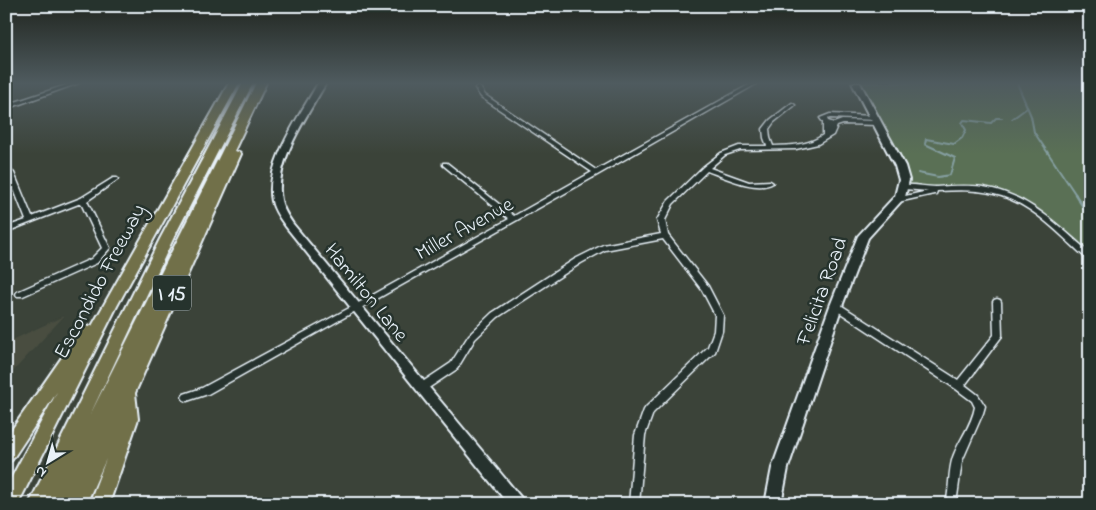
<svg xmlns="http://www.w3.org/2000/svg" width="1096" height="510" font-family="'Indie Flower',sans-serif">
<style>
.built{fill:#494e41}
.green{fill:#5a7054;stroke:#a1b0a6}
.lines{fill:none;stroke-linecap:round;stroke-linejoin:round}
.stream-far1{stroke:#859fa1;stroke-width:2}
.stream{stroke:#859fa1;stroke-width:2.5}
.minor-casing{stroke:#e8f1f8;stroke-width:3}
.tertiary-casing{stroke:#e8f1f8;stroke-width:4}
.secondary-casing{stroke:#e8f1f8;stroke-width:4}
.motorway-casing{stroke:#e8f1f8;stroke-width:4}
.minor{fill:#26332d;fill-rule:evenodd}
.tertiary{fill:#26332d;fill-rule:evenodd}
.secondary{fill:#26332d;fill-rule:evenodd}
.motorway{fill:#71704a;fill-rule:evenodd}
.labels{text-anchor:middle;stroke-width:5;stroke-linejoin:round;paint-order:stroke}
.shield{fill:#26332d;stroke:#aeb8bb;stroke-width:1}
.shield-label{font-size:20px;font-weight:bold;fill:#e8f1f8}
.street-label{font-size:21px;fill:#e8f1f8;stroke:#26332d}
</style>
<rect width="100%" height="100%" fill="#3b4339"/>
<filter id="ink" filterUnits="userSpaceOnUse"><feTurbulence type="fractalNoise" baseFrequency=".02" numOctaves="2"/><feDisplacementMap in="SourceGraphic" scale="10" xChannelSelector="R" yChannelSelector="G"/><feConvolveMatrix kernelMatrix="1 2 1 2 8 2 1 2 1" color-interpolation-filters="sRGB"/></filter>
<g filter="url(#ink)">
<!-- built -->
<path class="built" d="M64,316L6,379V343Z"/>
<!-- green -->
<path class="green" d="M856,83H1090V257L1028,205L990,190L904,187V180Z"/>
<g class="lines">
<!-- stream-far1 -->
<path class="stream-far1" d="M1017,83L1031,116L1034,132L1076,195
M1012,119L1027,108
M918,173L938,177L950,175L955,158L925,144L926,139L954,144L962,138L966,130L962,123L964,120L991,123L996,118H1002"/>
<!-- stream -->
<path class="stream" d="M1075,194L1085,210L1090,214"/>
<!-- minor casing -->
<g class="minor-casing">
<path id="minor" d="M72,83H79L6,109V105Z
M752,83H758L599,174L208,394L187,401L184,400L182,397L184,394L202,388L353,306L509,219L443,165V163H447L514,216L592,172L481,97L475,88L476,87H480L485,95L596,170Z
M792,103L795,105L794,106L774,122L769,129L770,138L773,146C791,145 808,146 823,135V122L820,118L830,114L875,116L878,118L875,120L830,118L827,119L828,121L834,123L842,120L877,121L880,123L877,125L843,124L837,126L833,135L818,144L796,149L740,150L725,155L710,168L749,182L770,181L773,183C757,193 724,177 707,171L673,204L665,220L668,235L708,286L723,315L722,331L715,352L653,413L645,435L639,504H629L635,435L644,410L646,407L708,347L714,331L715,315L702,290L663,239L605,250L581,263L498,317L475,339L457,369L424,391L421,392L418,391L416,388L418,385L451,363L469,335L492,313L575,259L603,245L661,234L657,220L668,201L703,167L721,153L739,146H767L764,138L763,129L770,120Z
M6,167L14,173L32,217L81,198L113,178H117L118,179L117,180L87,201L110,248L97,263L23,296H17L16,294L17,292L91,259L102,248L81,203L6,232V227L26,220L8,174L6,172Z
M902,185C913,184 925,187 936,187C952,186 967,185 983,187C1027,194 1057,224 1090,253V260L1087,259C1060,235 1031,202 994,194C975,189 956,190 937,191L936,194H934L898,202H896L895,200L896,198L928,191L904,189H902L901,187Z
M997,299L1000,300L1001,302L1002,336L965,385L978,395L985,406L983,413L962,461L956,504H946C950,488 948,472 953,457C959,440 972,425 975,407L972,401L956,389L833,308L832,306L833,304H839L958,380L994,335L993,302L994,300Z"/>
</g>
<!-- tertiary casing -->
<g class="tertiary-casing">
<path id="tertiary" d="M318,83H326C308,115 273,163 281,200C283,209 288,217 293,224L522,499L524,504H508L287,228C281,220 274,211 272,201C264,164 301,114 318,83Z"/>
</g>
<!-- secondary casing -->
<g class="secondary-casing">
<path id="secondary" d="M852,83H860L905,166L909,180L905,197L868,238L842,306L788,468L781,504H765L772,468L830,306L858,236L895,196L899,180L895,166Z"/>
</g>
<!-- motorway casing -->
<g class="motorway-casing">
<path id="motorway" d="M229,83H239L117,306L18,504H6V488L57,392L12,460L6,463V438L83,327L92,326Z
M243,83H253L173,239L90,415L256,83H266L234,151L239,152L241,154L135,393L138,419L109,504H89L106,459L86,504H66L68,499L66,504H29L160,239Z"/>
</g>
<!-- minor -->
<use href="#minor" class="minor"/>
<!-- tertiary -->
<use href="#tertiary" class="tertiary"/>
<!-- secondary -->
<use href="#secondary" class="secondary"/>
<!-- motorway -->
<use href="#motorway" class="motorway"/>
</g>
</g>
<!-- sky -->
<linearGradient id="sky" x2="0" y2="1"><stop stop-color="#20251f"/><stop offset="0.54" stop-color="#4f5b5f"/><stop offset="1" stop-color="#4f5b5f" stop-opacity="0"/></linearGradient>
<rect width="1096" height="154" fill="url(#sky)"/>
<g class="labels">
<!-- shield labels -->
<rect class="shield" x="153" y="275.5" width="38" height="35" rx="4"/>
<g class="shield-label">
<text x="172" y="300">I 15</text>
</g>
<!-- street labels -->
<g class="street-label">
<text transform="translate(464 228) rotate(-29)" y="7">Miller Avenue</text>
<text transform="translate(99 281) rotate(-62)" y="7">Escondido Freeway</text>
<text transform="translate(821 291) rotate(-70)" y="7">Felicita Road</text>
<text transform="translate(367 292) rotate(51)" y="7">Hamilton Lane</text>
</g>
</g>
<!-- margin -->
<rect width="1096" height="510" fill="none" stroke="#26332d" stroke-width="25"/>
<rect x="12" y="12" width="1071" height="485" fill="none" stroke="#e8f1f8" stroke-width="2" filter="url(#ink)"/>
<!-- north arrow -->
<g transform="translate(48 462) rotate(217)" stroke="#26332d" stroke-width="4" paint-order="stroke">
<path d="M0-4L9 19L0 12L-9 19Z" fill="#e8f1f8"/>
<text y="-8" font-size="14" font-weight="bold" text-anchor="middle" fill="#e8f1f8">N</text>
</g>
</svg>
